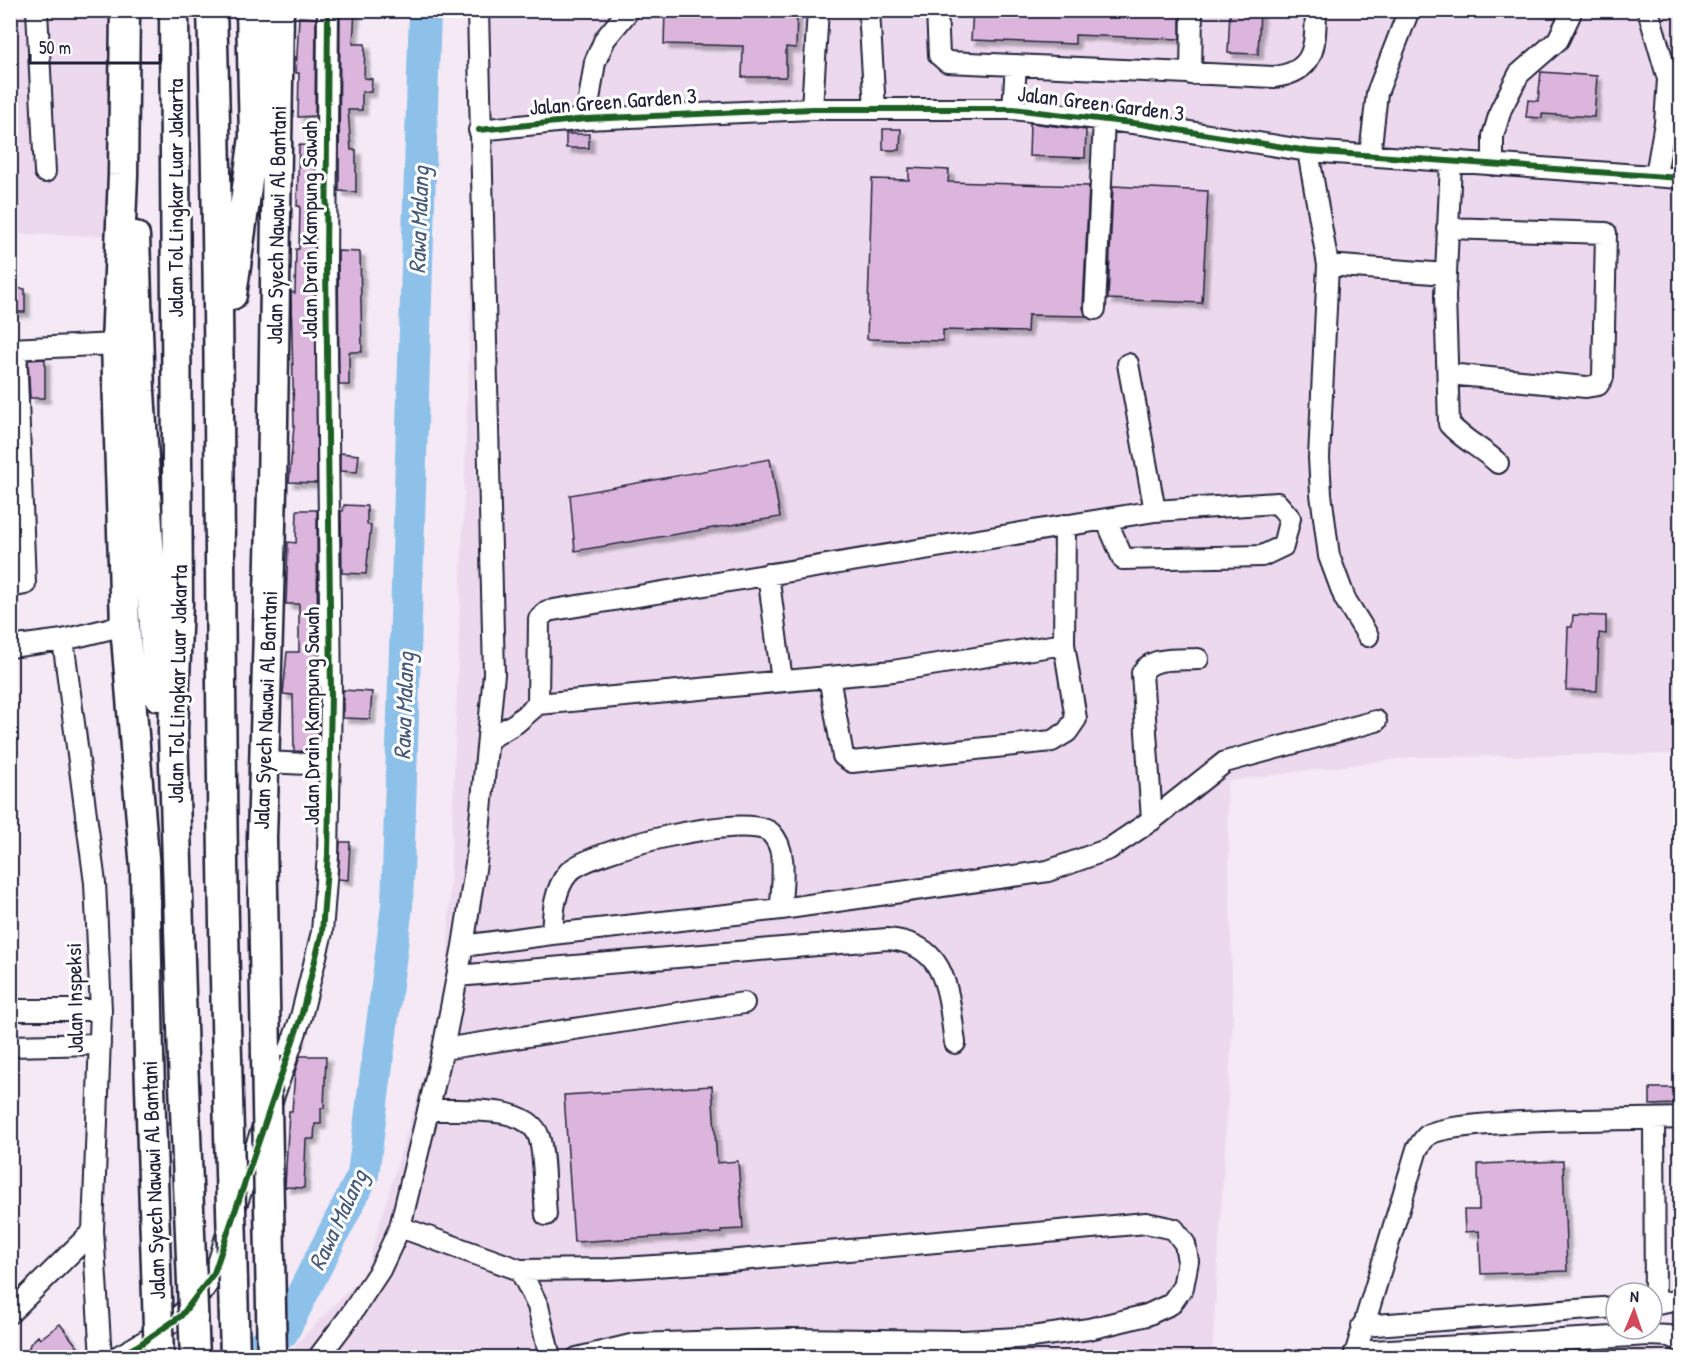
<svg xmlns="http://www.w3.org/2000/svg" width="1691" height="1368" font-family="'Patrick Hand',sans-serif">
<style>
.built{fill:#edd9ee}
.lines{fill:none;stroke-linecap:round;stroke-linejoin:round}
.river{stroke:#8dc1ea;stroke-width:32}
.building{fill:#dcb5dd;stroke:#22223b;stroke-width:1.5;filter:url(#shadow)}
.minor-casing{stroke:#22223b;stroke-width:24}
.highway-casing{stroke:#22223b;stroke-width:33}
.minor{stroke:#fff;stroke-width:20}
.highway{stroke:#fff;stroke-width:28}
.highway-bridge-casing{stroke:#22223b;stroke-width:33;stroke-linecap:butt}
.highway-bridge{stroke:#fff;stroke-width:28}
.cycleway-casing{stroke:#fff;stroke-width:10}
.cycleway{stroke:#1b5e20;stroke-width:6}
.labels{text-anchor:middle;stroke-width:6;stroke-linejoin:round;paint-order:stroke}
.street-label{font-size:22px;fill:#22223b;stroke:#fff}
.water-label{font-size:24px;font-style:italic;fill:#475a78;stroke:#fff}
</style>
<defs>
<filter id="shadow"><feDropShadow dx="5" dy="5" stdDeviation="1.5" flood-color="#0004"/></filter>
</defs>
<rect width="100%" height="100%" fill="#f4e9f5"/>
<filter id="ink" filterUnits="userSpaceOnUse"><feTurbulence type="fractalNoise" baseFrequency=".0167" numOctaves="2"/><feDisplacementMap in="SourceGraphic" scale="12" xChannelSelector="R" yChannelSelector="G"/><feConvolveMatrix kernelMatrix="1 2 1 2 8 2 1 2 1" color-interpolation-filters="sRGB"/></filter>
<g filter="url(#ink)">
<!-- built -->
<path class="built" d="M11,11H115L116,236L11,234Z
M481,11H1680V754L1414,757L1227,781L1233,1017L1212,1357L295,1358V1345L365,1273L446,1001Z
M1655,1350V1358H1366L1369,1352Z"/>
<g class="lines">
<!-- river -->
<path class="river" d="M242,1358L283,1332L363,1175L397,906L425,10"/>
</g>
<!-- building -->
<path class="building" d="M340,10H355L353,44H365L364,78L372,79L371,92H362V110H348L351,150H356V192L339,191Z
M665,10H797L796,48L786,47V77H742L743,46L664,44Z
M973,10H1180V39L1075,35V44L971,40Z
M1230,10H1260L1258,54L1228,53Z
M299,17L316,18L315,116L298,117L299,73H296Z
M1541,72L1597,76L1594,117L1542,114V118L1526,117L1528,100L1538,101Z
M1030,123L1086,130L1085,158L1029,156Z
M883,129H901L900,150H883Z
M566,134H589V148H566Z
M299,145L315,146L317,483L289,482L294,426L291,292L295,293L296,249H299L300,206H297Z
M909,168L949,170L948,182L1089,186L1083,308L1086,316L1028,315L1027,332L943,330V341L867,339L872,179L909,180Z
M1113,186L1208,191L1202,303L1108,299Z
M338,251L360,252L362,352H349V385H339Z
M10,288L25,289V312H10Z
M45,359V398H30L28,360Z
M340,453L359,455L357,472L340,471Z
M770,459L780,517L575,551L570,495Z
M344,505L367,506V524L371,525L366,574L342,573L341,511H343Z
M297,510H317L318,752L294,751L293,695L283,694L287,652H299V604H286L288,542L296,543Z
M1573,615L1606,616V634L1599,633L1597,691L1566,690L1568,627H1572Z
M343,690L372,692L370,719L343,718Z
M340,842H350L348,880L338,879Z
M300,1056H326L324,1108H321V1124H315L314,1139H306L304,1188L285,1187L289,1111H292L295,1072Z
M712,1086L717,1163L738,1161L743,1229L721,1230V1233L574,1242L564,1095Z
M1650,1088H1674V1104L1650,1105Z
M1563,1161L1567,1271L1481,1274L1479,1231L1465,1232L1464,1210H1479L1478,1164Z
M60,1324L86,1358H26L30,1344L38,1336L40,1339Z"/>
<g class="lines">
<!-- minor casing -->
<g class="minor-casing">
<path id="minor" d="M37,10L45,172
M869,10L875,109
M937,10L939,55L947,62L1274,77C1316,72 1315,46 1316,10
M1648,10L1668,79L1665,123L1656,175
M1191,74L1192,10
M812,109L818,10
M1013,109L1016,65
M586,119L595,62L605,39L629,10
M479,130L586,119L812,109H1013L1141,124L1308,151L1680,178
M1308,151L1328,265L1319,458L1321,494L1329,556L1345,599L1368,636
M1370,155L1377,93L1409,10
M1451,162L1445,296L1449,424C1463,440 1482,448 1498,463
M1493,165V136L1501,109L1519,74L1558,40L1570,15
M1447,228L1606,233L1603,377L1598,385L1586,387L1448,374
M1328,265L1446,274
M1095,309L1104,119
M10,349L116,344
M1128,364L1155,511
M768,574L782,681
M10,587L25,584L16,349
M63,640L95,883L101,1010L93,1231L101,1358
M10,647L63,640L125,625
M829,677L843,756L852,762L1052,741L1067,732L1076,719L1064,644
M538,704L893,671L1064,644L1065,525
M489,739L516,723L538,704L539,619L547,611L1106,519L1155,511L1277,503L1290,518L1283,546L1262,556L1123,559L1106,519
M264,762L330,765
M1152,820L1142,673C1151,656 1180,660 1198,659
M552,934L781,909L1048,871L1109,849L1152,820L1225,762L1376,721
M463,946L552,934C553,913 554,890 568,873C588,850 748,811 771,833C789,851 781,886 781,909
M457,976L887,939C949,943 948,994 955,1043
M10,1010H101
M10,1046L100,1044
M443,1049L744,1003
M272,1101L301,1017L322,932L328,855L331,694L326,264L328,10
M428,1110C456,1111 528,1103 539,1137C545,1155 544,1194 546,1215
M1654,1119L1655,1304
M237,1203L262,1129
M400,1227L520,1270L607,1269L717,1262L1146,1223L1174,1229L1185,1244L1188,1261L1183,1287L1171,1304L1147,1315L1089,1329L1032,1337L964,1341L790,1339L635,1344L577,1358
M520,1270L538,1306L550,1358
M1652,1305L1680,1300
M10,1313L93,1231
M1362,1326L1616,1307
M1355,1352L1649,1335L1669,1336L1680,1341
M115,1358C154,1338 193,1312 214,1273C220,1262 222,1248 226,1237
M318,1358L349,1317L380,1270L400,1227L443,1049L463,946L476,863L494,674L478,10
M1354,1358L1417,1149C1420,1145 1424,1138 1428,1135C1453,1118 1639,1120 1680,1118"/>
</g>
<!-- highway casing -->
<g class="highway-casing">
<path id="highway" d="M125,10L123,175L116,344L125,625L145,869L149,1057
M174,10L178,602L173,731L183,1059
M212,10C223,360 217,710 227,1059
M135,236L140,391L158,696
M232,295L254,137L251,10
M266,1055L262,838L272,490L279,10"/>
</g>
<!-- minor -->
<use href="#minor" class="minor"/>
<!-- highway -->
<use href="#highway" class="highway"/>
<!-- highway-bridge casing -->
<g class="highway-bridge-casing">
<path id="highway-bridge" d="M266,1055L272,1358
M149,1057L159,1358
M183,1059L195,1358
M227,1059L235,1358"/>
</g>
<!-- highway-bridge -->
<use href="#highway-bridge" class="highway-bridge"/>
<!-- cycleway casing -->
<g class="cycleway-casing">
<path id="cycleway" d="M479,130L586,119L812,109H1013L1141,124L1308,151L1680,178
M115,1358L139,1345L181,1316L214,1273L301,1017L322,932L328,855L331,694L326,264L328,10"/>
</g>
<!-- cycleway -->
<use href="#cycleway" class="cycleway"/>
</g>
</g>
<g class="labels">
<!-- street labels -->
<g class="street-label">
<text transform="translate(613 101) rotate(-4)" y="8">Jalan Green Garden 3</text>
<text transform="translate(1101 103) rotate(7)" y="8">Jalan Green Garden 3</text>
<text transform="translate(175 198) rotate(-90)" y="8">Jalan Tol Lingkar Luar Jakarta</text>
<text transform="translate(276 225) rotate(-89)" y="8">Jalan Syech Nawawi Al Bantani</text>
<text transform="translate(309 230) rotate(-90)" y="8">Jalan Drain Kampung Sawah</text>
<text transform="translate(177 684) rotate(-89)" y="8">Jalan Tol Lingkar Luar Jakarta</text>
<text transform="translate(265 710) rotate(-88)" y="8">Jalan Syech Nawawi Al Bantani</text>
<text transform="translate(311 716) rotate(-90)" y="8">Jalan Drain Kampung Sawah</text>
<text transform="translate(74 998) rotate(-91)" y="8">Jalan Inspeksi</text>
<text transform="translate(153 1180) rotate(-92)" y="8">Jalan Syech Nawawi Al Bantani</text>
</g>
<!-- water labels -->
<g class="water-label">
<text transform="translate(419 220) rotate(-88)" y="8">Rawa Malang</text>
<text transform="translate(404 706) rotate(-88)" y="8">Rawa Malang</text>
<text transform="translate(338 1220) rotate(-65)" y="8">Rawa Malang</text>
</g>
</g>
<!-- margin -->
<rect width="1691" height="1368" fill="none" stroke="#fff" stroke-width="36"/>
<rect x="18" y="18" width="1655" height="1332" fill="none" stroke="#22223b" stroke-width="2" filter="url(#ink)"/>
<!-- north arrow -->
<g transform="translate(1634 1311) rotate(2)"><circle r="28" fill="#ffffff" stroke="#a7a7b1" stroke-width="1.5"/>
<path d="M0-4.5L10 22L0 15L-10 22Z" fill="#d1495b"/>
<text y="-9" font-size="16" font-weight="bold" text-anchor="middle" fill="#22223b">N</text>
</g>
<!-- scale -->
<path d="M30 54v9h130v-9" fill="none" stroke="#22223b" stroke-width="3"/>
<text x="39" y="54" font-size="18" fill="#22223b" stroke="#ffffff" stroke-width="4.5" paint-order="stroke">50 m</text>
</svg>
